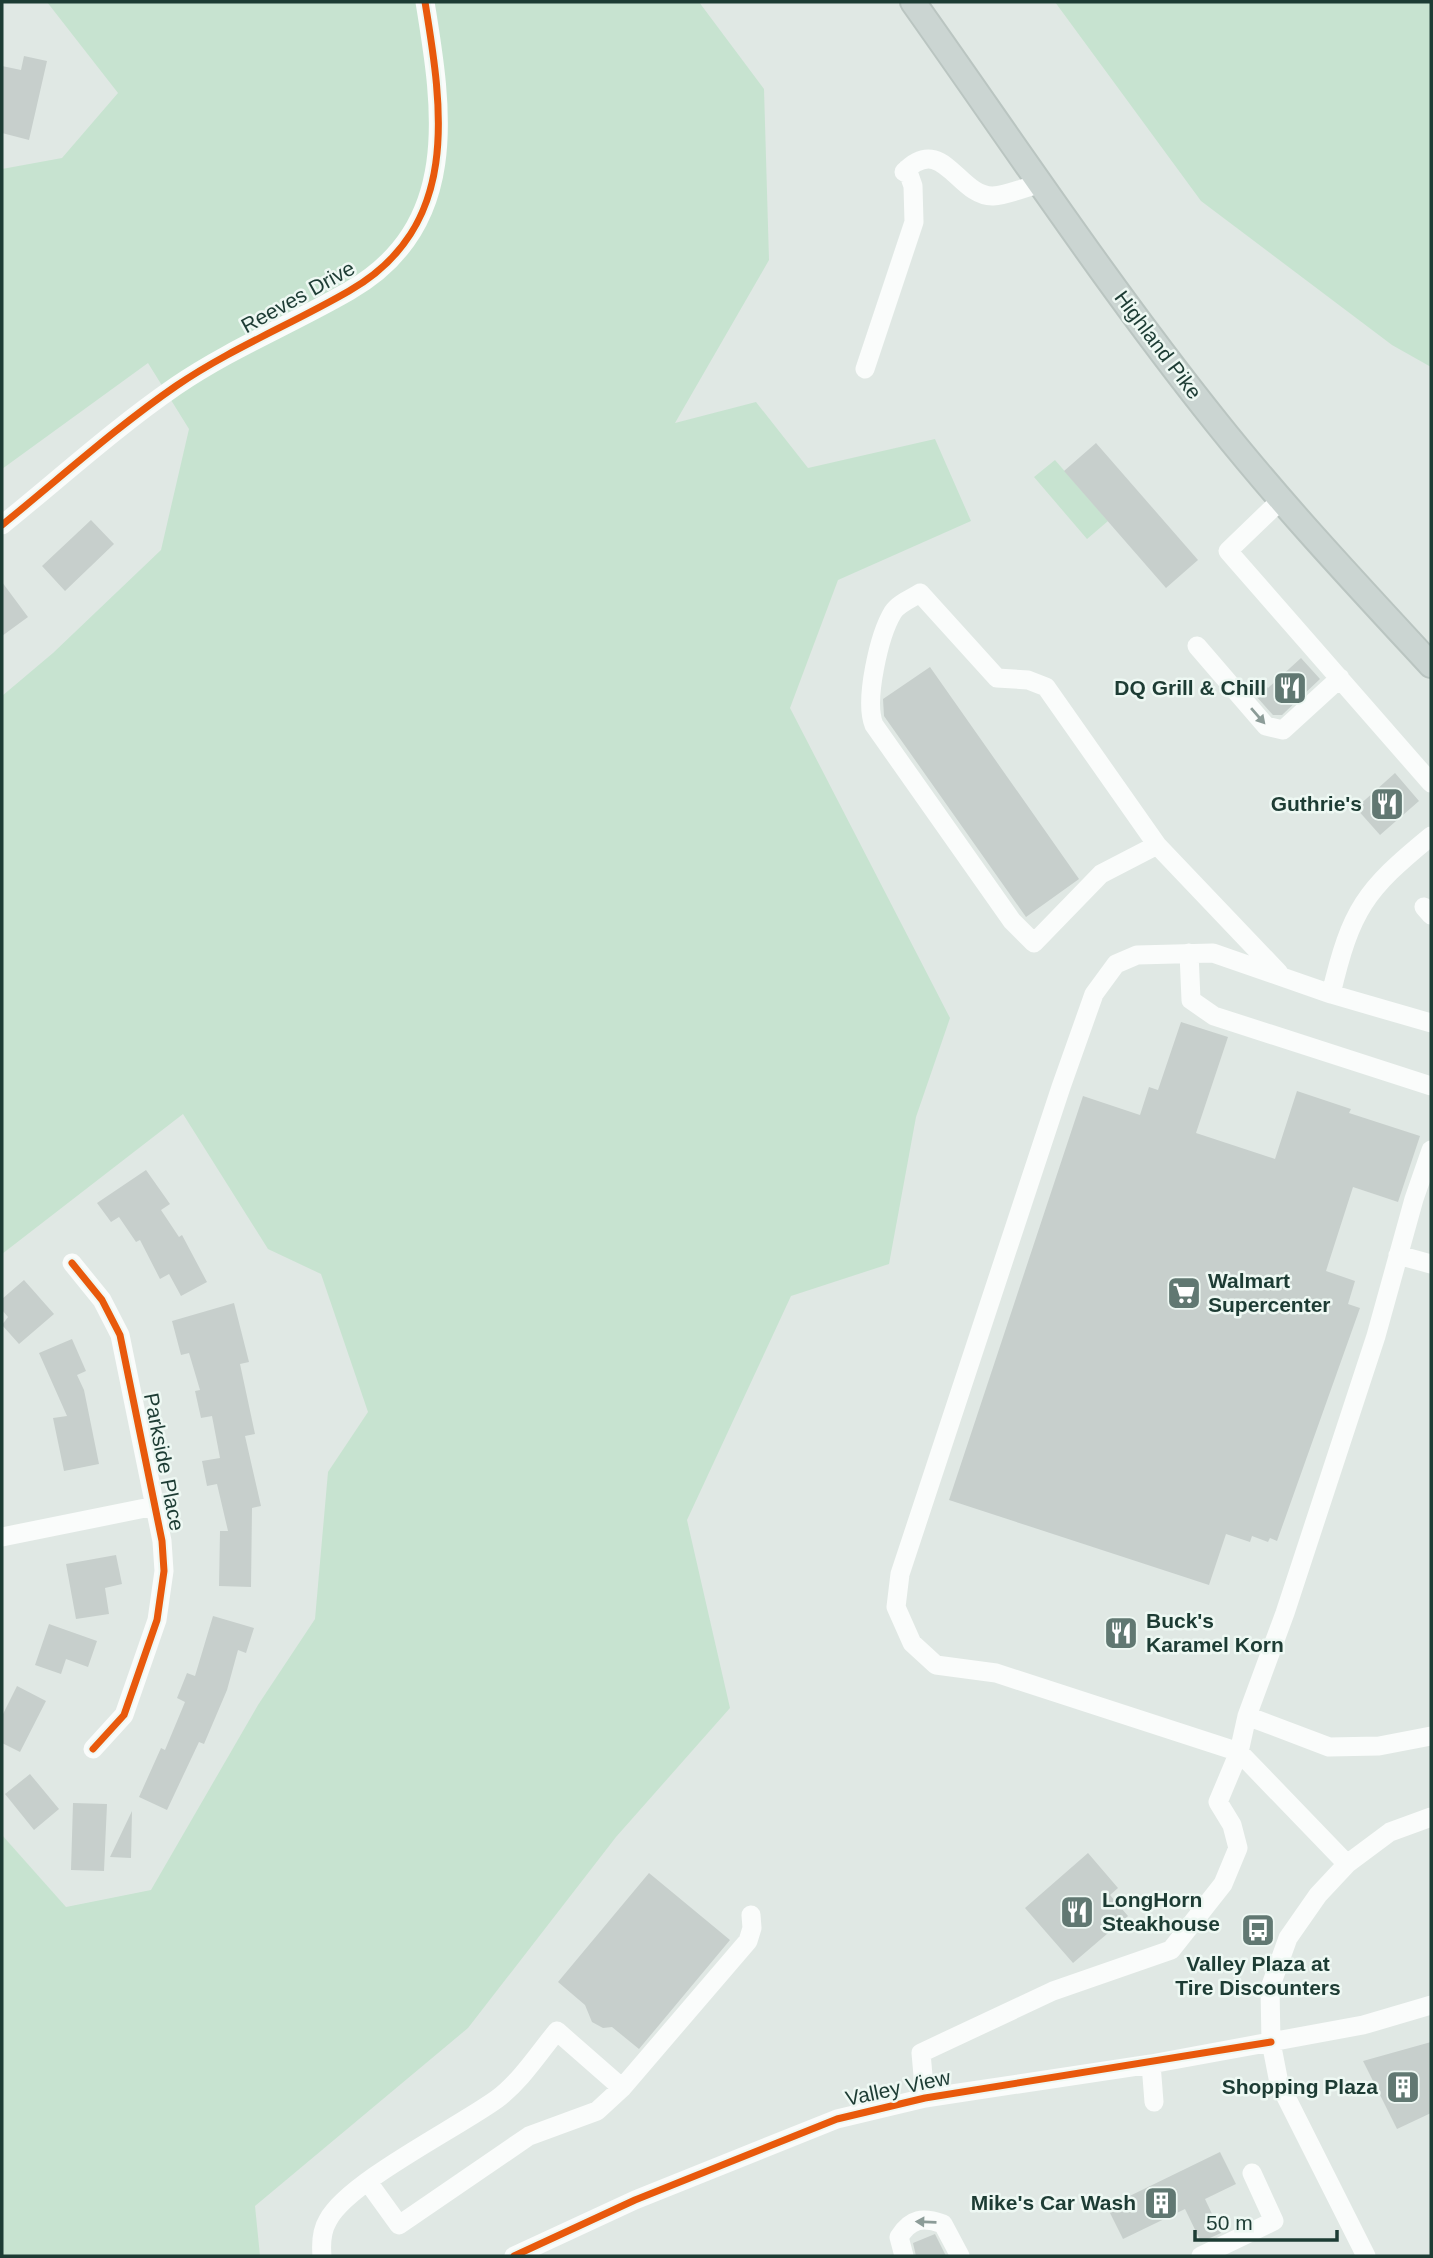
<svg xmlns="http://www.w3.org/2000/svg" width="1433" height="2258" font-family="Helvetica,sans-serif">
<style>
.green{fill:#c7e3d0}
.building{fill:#c7cfcc}
.lines{fill:none;stroke-linecap:round;stroke-linejoin:round}
.major-casing{stroke:#bac5c1;stroke-width:28}
.minor{stroke:#fafcfb;stroke-width:19}
.major{stroke:#cbd5d2;stroke-width:24}
.cycleway-casing{stroke:#eef8f3;stroke-width:11}
.cycleway{stroke:#e8590c;stroke-width:7}
.oneway{fill:#8c9c98}
.labels{text-anchor:middle;stroke-width:5;stroke-linejoin:round;paint-order:stroke}
.street-label{font-size:21px;fill:#1d3c34;stroke:#eef8f3}
.poi-label{font-size:21px;font-weight:bold;fill:#1d3c34;stroke:#eef8f3;text-anchor:end}
</style>
<rect width="100%" height="100%" fill="#e0e8e4"/>
<!-- green -->
<path class="green" d="M47,2H699L764,89L769,260L675,423L756,402L808,468L935,439L971,521L838,580L790,708L950,1018L916,1117L889,1264L791,1296L687,1520L730,1708L616,1837L468,2028L255,2206L260,2256H2V1835L66,1907L151,1890L258,1705L315,1619L328,1472L368,1412L321,1274L268,1249L183,1114L2,1254V696L53,653L161,550L189,429L148,363L2,469V169L62,158L118,93Z
M1055,2H1431V367L1392,345L1201,201Z
M1055,460L1108,521L1087,539L1034,477Z"/>
<!-- building -->
<path class="building" d="M24,56L47,61L29,140L2,133V66L21,70Z
M1096,443L1198,560L1166,588L1064,471Z
M91,520L114,544L65,591L42,566Z
M2,582L28,617L2,636Z
M1301,658L1320,679L1282,715H1273L1248,687L1258,677L1268,688Z
M930,667L1079,879L1026,917L884,716L883,699Z
M1395,773L1419,801L1380,835L1356,808Z
M1181,1022L1228,1037L1196,1133L1275,1159L1297,1091L1351,1109L1349,1113L1420,1136L1398,1202L1353,1187L1326,1271L1355,1281L1348,1304L1360,1308L1277,1541L1270,1538L1268,1542L1252,1536L1250,1542L1226,1534L1209,1585L949,1500L1083,1096L1140,1115L1149,1087L1158,1090Z
M146,1170L170,1204L161,1210L179,1237L182,1235L207,1282L181,1296L169,1274L160,1279L140,1240L136,1242L119,1217L111,1222L97,1203Z
M24,1280L54,1314L19,1344L2,1325L8,1317L2,1310V1299Z
M234,1303L249,1362L240,1364L255,1434L245,1436L261,1506L252,1508L251,1587L219,1586L220,1531H228L217,1484L207,1486L202,1461L220,1458L212,1416L201,1418L195,1391L200,1390L189,1353L181,1355L172,1321Z
M72,1339L86,1371L77,1375L84,1390L99,1464L64,1471L53,1418L67,1416L39,1353Z
M116,1555L122,1584L105,1588L109,1614L76,1619L66,1564Z
M213,1616L254,1628L246,1653L238,1650L227,1690L204,1744L199,1742L167,1810L139,1797L161,1748L165,1750L185,1702L177,1698L187,1673L195,1676Z
M49,1624L97,1641L88,1667L66,1659L61,1674L35,1665Z
M17,1686L46,1701L20,1752L2,1743V1716Z
M30,1774L59,1809L34,1830L5,1794Z
M73,1803L107,1804L104,1871L71,1870Z
M132,1811L131,1858L110,1857Z
M1088,1853L1118,1888L1110,1895L1128,1916L1073,1963L1025,1908Z
M649,1873L730,1940L639,2049L612,2027L603,2028L592,2022L585,2005L558,1982Z
M1431,2042V2113L1397,2129L1363,2061Z
M1220,2152L1236,2184L1205,2199L1221,2233L1201,2242L1185,2209L1123,2239L1107,2207Z
M935,2234L946,2256H916L913,2243Z"/>
<g class="lines">
<!-- major casing -->
<g class="major-casing">
<path id="major" d="M913,2C1013,143 1109,288 1217,423C1284,507 1358,586 1431,665"/>
</g>
<!-- minor -->
<path class="minor" d="M904,172C943,132 958,197 993,196C1008,195 1026,187 1041,183
M865,369L914,222L913,186L907,169
M1282,499L1228,551L1431,783
M2,525C59,479 115,428 176,386C230,349 292,324 349,291C461,227 443,111 425,2
M1197,646L1266,726L1283,730L1340,678
M1157,845L1101,874L1034,943L1012,921L874,725C864,701 879,635 893,612C898,604 912,598 920,593L997,678L1028,680L1046,687L1157,845L1279,973
M1424,907L1431,915
M1189,953L1191,1000L1214,1016L1431,1086
M1331,994C1351,909 1365,890 1431,836
M1398,1255L1431,1264
M72,1263L102,1300L120,1335L162,1541L164,1571L157,1620L124,1715L93,1749
M2,1537L155,1506
M1247,1716L1329,1747L1379,1746L1431,1736
M1347,1864L1239,1752L996,1673L936,1665L912,1643L896,1607L900,1574L1061,1087L1094,994L1116,964L1137,955L1213,953L1331,994L1431,1023
M1151,2064L1154,2102
M925,2098L921,2053L1053,1991L1171,1950L1223,1884L1238,1848L1232,1825L1218,1802L1239,1752L1247,1716L1285,1613L1376,1336L1414,1199L1431,1150
M368,2182L399,2225L529,2136L597,2111L622,2088L748,1941L752,1928L751,1915
M322,2256C321,2245 322,2230 328,2220C348,2182 457,2128 497,2099C521,2081 538,2054 557,2031L622,2088
M514,2256L635,2200L837,2119L925,2098L1151,2064L1363,2025L1431,2005
M904,2256L899,2237C911,2218 923,2217 943,2224L960,2256
M1201,2256L1274,2221L1252,2173
M1366,2256L1279,2083L1271,2042L1270,1988L1288,1938L1318,1895L1347,1864L1390,1832L1431,1817"/>
<!-- major -->
<use href="#major" class="major"/>
<!-- cycleway casing -->
<g class="cycleway-casing">
<path id="cycleway" d="M2,525C59,479 115,428 176,386C230,349 292,324 349,291C461,227 443,111 425,2
M72,1263L102,1300L120,1335L162,1541L164,1571L157,1620L124,1715L93,1749
M514,2256L635,2200L837,2119L925,2098L1271,2042"/>
</g>
<!-- cycleway -->
<use href="#cycleway" class="cycleway"/>
</g>
<!-- one-way arrows -->
<defs><path id="oneway-solid" d="M-6-.8H1V-3.2L6.5 0L1 3.2V.8H-6Z" transform="scale(1.75)"/></defs>
<g class="oneway">
<use href="#oneway-solid" transform="translate(1258 716) rotate(49)"/>
<use href="#oneway-solid" transform="translate(926 2222) rotate(-178)"/>
</g>
<!-- icons -->
<defs>
<g id="restaurant-square" transform="scale(1.75)"><rect x="-9" y="-9" width="18" height="18" rx="4" fill="#617872" stroke="#eef8f3"/><path d="M-5-6h1v4h1v-4h1v4h1v-4h1v5L-1.5 .5V6h-2V.5L-5-1ZM5-6V6H3V1.5H1.5Q1.5-4 5-6Z" fill="#fff"/></g>
<g id="supermarket-square" transform="scale(1.75)"><rect x="-9" y="-9" width="18" height="18" rx="4" fill="#617872" stroke="#eef8f3"/><path d="M-6-5.5h2.5l.6 2H6L4.5 2H-2.5L-4.4-4H-6ZM-1.5 3.2a1.3 1.3 0 1 0 .1 0ZM3 3.2a1.3 1.3 0 1 0 .1 0Z" fill="#fff"/></g>
<g id="bus-square" transform="scale(1.75)"><rect x="-9" y="-9" width="18" height="18" rx="4" fill="#617872" stroke="#eef8f3"/><path d="M-5-6H5V4H4V6H2V4H-2V6H-4V4H-5ZM-3.5-4V0h7V-4ZM-3.5 1.2v1.5H-2V1.2ZM2 1.2v1.5H3.5V1.2Z" fill="#fff"/></g>
<g id="building-square" transform="scale(1.75)"><rect x="-9" y="-9" width="18" height="18" rx="4" fill="#617872" stroke="#eef8f3"/><path d="M-4-6H4V6H1V3H-1V6H-4ZM-2.5-4.3h1.7v1.8h-1.7ZM.8-4.3h1.7v1.8H.8ZM-2.5-1h1.7V.8h-1.7ZM.8-1h1.7V.8H.8Z" fill="#fff"/></g>
</defs>
<g fill-rule="evenodd">
<use href="#restaurant-square" x="1290" y="688"/>
<use href="#restaurant-square" x="1387" y="804"/>
<use href="#supermarket-square" x="1184" y="1293"/>
<use href="#restaurant-square" x="1121" y="1633"/>
<use href="#restaurant-square" x="1077" y="1912"/>
<use href="#bus-square" x="1258" y="1930"/>
<use href="#building-square" x="1403" y="2087"/>
<use href="#building-square" x="1161" y="2203"/>
</g>
<g class="labels">
<!-- street labels -->
<g class="street-label">
<text transform="translate(298 297) rotate(-29)" y="7">Reeves Drive</text>
<text transform="translate(1158 345) rotate(53)" y="7">Highland Pike</text>
<text transform="translate(164 1462) rotate(79)" y="7">Parkside Place</text>
<text transform="translate(898 2088) rotate(-12)" y="7">Valley View</text>
</g>
<!-- poi labels -->
<g class="poi-label">
<text x="1266" y="695">DQ Grill &amp; Chill</text>
<text x="1362" y="811">Guthrie's</text>
<text x="1208" y="1288" text-anchor="start">Walmart<tspan x="1208" dy="24">Supercenter</tspan></text>
<text x="1146" y="1628" text-anchor="start">Buck's<tspan x="1146" dy="24">Karamel Korn</tspan></text>
<text x="1102" y="1907" text-anchor="start">LongHorn<tspan x="1102" dy="24">Steakhouse</tspan></text>
<text x="1258" y="1971" text-anchor="middle">Valley Plaza at<tspan x="1258" dy="24">Tire Discounters</tspan></text>
<text x="1378" y="2094">Shopping Plaza</text>
<text x="1136" y="2210">Mike's Car Wash</text>
</g>
</g>
<!-- border -->
<rect width="1433" height="2258" fill="none" stroke="#1d3c34" stroke-width="7"/>
<!-- scale -->
<path d="M1195 2230v10h142v-10" fill="none" stroke="#1d3c34" stroke-width="3.5"/>
<text x="1206" y="2230" font-size="21" fill="#1d3c34" stroke="#eef8f3" stroke-width="5" paint-order="stroke">50 m</text>
</svg>
